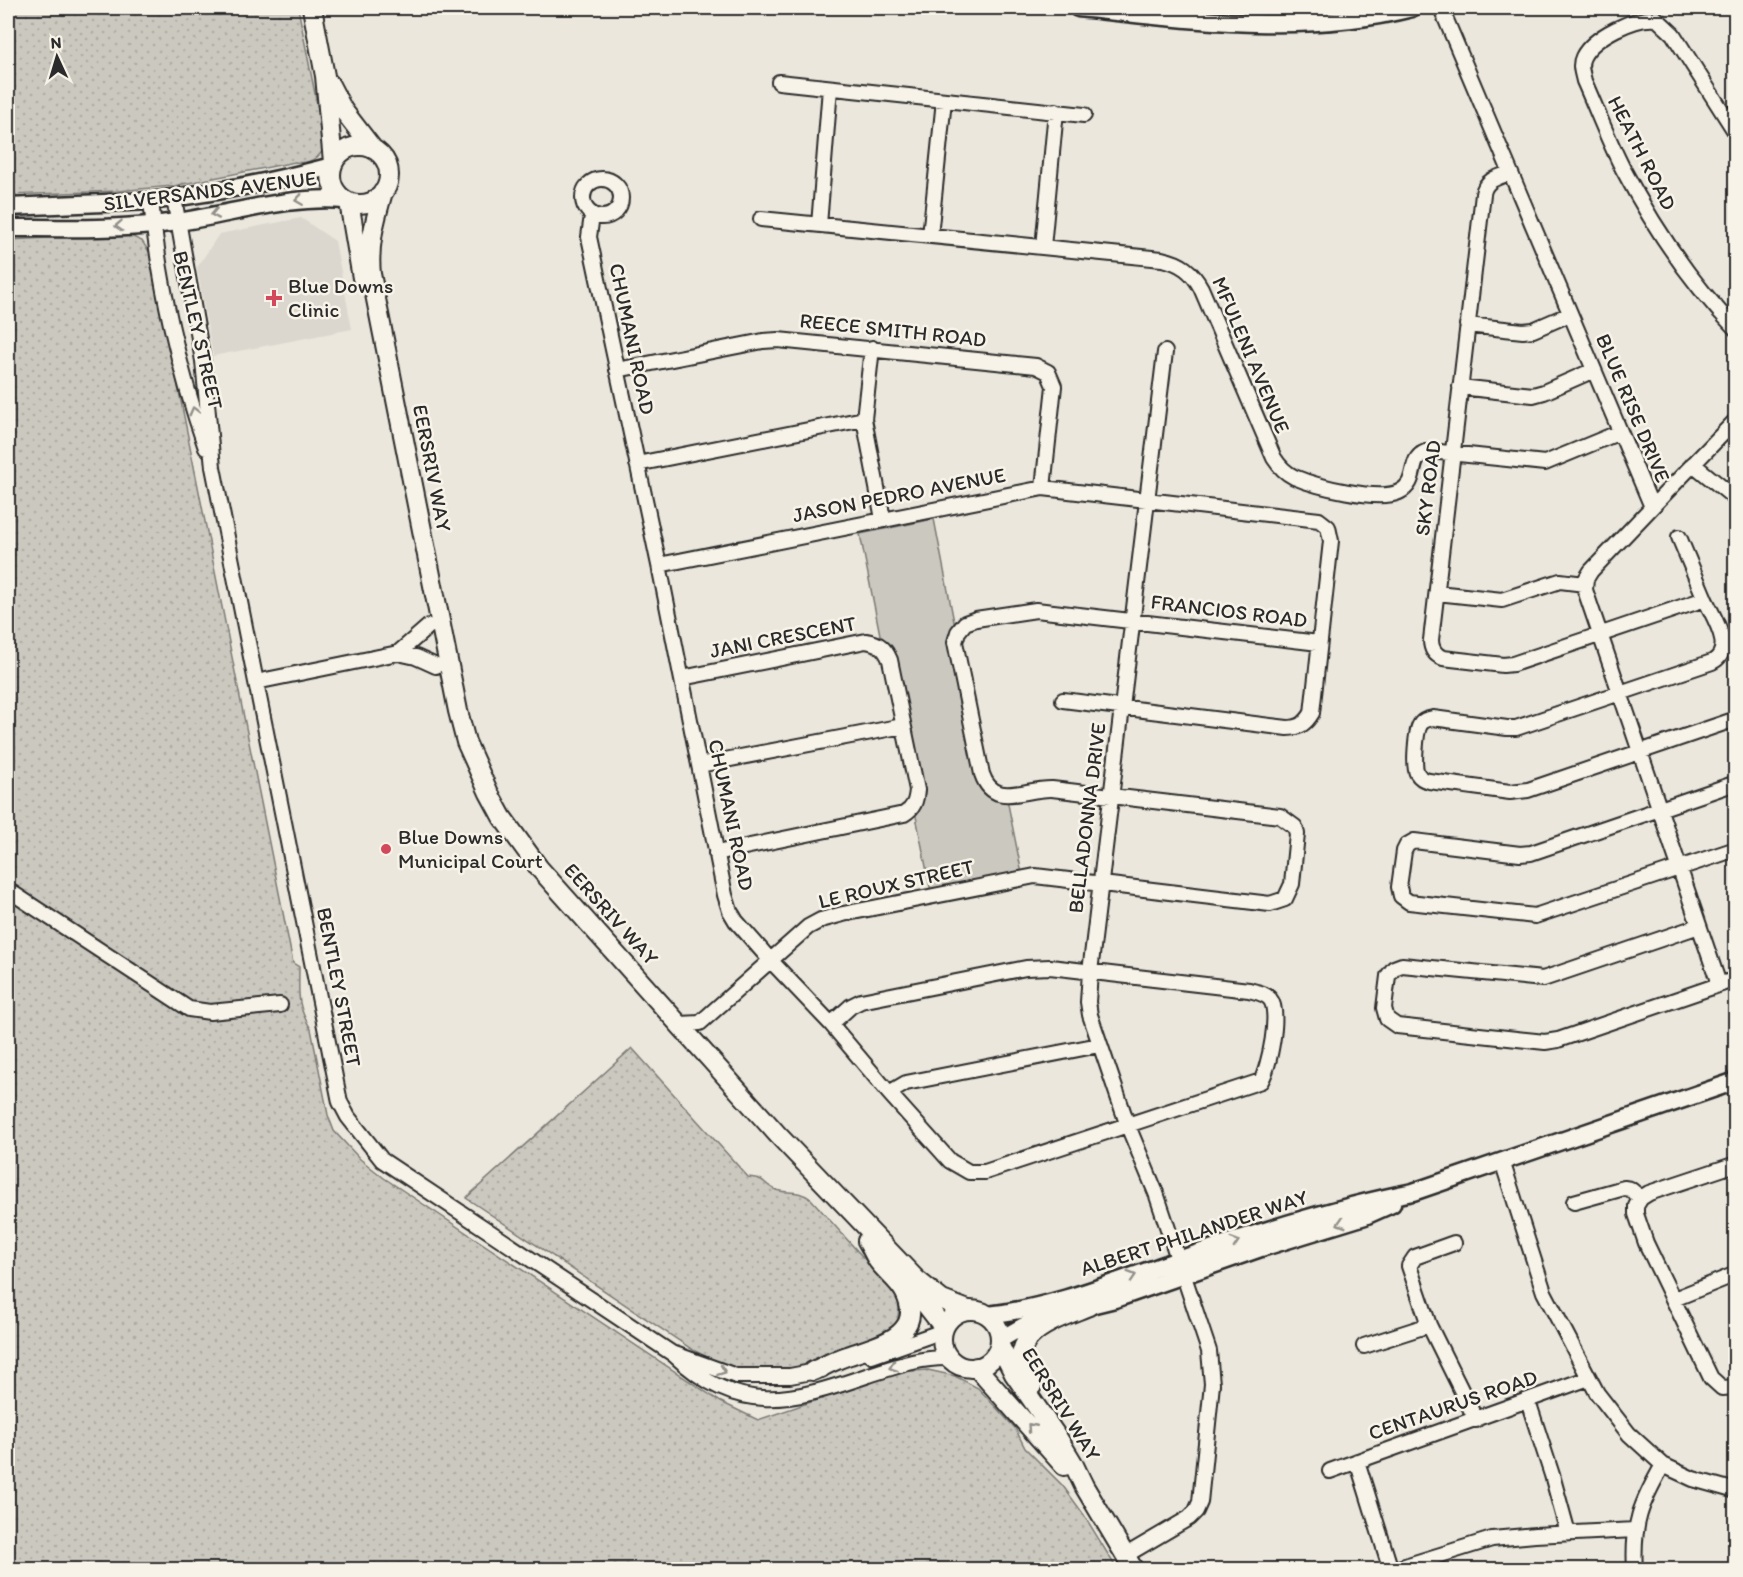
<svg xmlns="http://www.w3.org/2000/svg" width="1743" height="1577" font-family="Itim,sans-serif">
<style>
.built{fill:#dbd7ce}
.grass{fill:url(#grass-dots);stroke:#7b7a75;stroke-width:1.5}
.park{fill:#cbc8bf;stroke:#7b7a75;stroke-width:1.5}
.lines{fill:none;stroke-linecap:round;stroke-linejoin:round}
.minor-casing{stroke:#2b2b2b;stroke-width:18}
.tertiary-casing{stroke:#2b2b2b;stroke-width:21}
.secondary-casing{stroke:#2b2b2b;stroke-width:22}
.minor{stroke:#f7f3e8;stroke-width:14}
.tertiary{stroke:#f7f3e8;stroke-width:16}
.secondary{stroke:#f7f3e8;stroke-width:18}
.oneway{stroke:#918f8a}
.poi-dot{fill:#d1495b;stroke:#f7f3e8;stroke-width:2}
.labels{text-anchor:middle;stroke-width:5;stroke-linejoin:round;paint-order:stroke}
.street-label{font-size:21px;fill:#2b2b2b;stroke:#f7f3e8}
.poi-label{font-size:21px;fill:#2b2b2b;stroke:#f7f3e8;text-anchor:start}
</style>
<defs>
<pattern id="grass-dots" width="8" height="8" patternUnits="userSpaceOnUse" patternTransform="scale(1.5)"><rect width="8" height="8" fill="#cbc8bf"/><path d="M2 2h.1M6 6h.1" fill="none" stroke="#aeaca4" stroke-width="1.8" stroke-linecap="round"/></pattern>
</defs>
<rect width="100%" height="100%" fill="#ebe7dd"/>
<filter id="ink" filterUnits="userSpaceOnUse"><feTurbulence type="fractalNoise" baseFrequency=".0167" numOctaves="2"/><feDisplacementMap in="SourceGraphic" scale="12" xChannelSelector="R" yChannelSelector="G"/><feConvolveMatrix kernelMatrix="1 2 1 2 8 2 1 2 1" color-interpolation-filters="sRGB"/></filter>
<g filter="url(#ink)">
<!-- built -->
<path class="built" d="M301,218L335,241L352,329L213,356L197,268L219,234Z"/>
<!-- grass -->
<path class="grass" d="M8,8H298L320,119L323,138L322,152C315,161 306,164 295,162L173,186L118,191L8,195Z
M126,234L142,241L152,256L293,963L299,967C299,993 296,1005 311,1029L328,1115L334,1131L360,1159L384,1178L721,1402L758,1420L899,1372L928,1370L955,1376L978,1388L1015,1428L1025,1448L1063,1486L1084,1515L1117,1569H8V240Z
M632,1048L748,1177C768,1179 760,1182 774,1189C786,1195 796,1188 811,1199L894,1292L899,1305L898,1319L895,1325L880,1338L805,1365L777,1371H750L721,1364L693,1350L466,1198Z"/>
<!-- park -->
<path class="park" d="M934,519L955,627L951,644L978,782C984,795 993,801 1007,799L1022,874L931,892L860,534Z"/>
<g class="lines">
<!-- minor casing -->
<g class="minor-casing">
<path id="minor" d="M1441,8L1652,507L1591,571L1586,579L1585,590L1719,984
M779,82L1084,115
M1736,133L1673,34L1657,19C1635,16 1593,37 1583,57C1579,65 1582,72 1584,81C1597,110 1608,140 1623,169C1653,226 1690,282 1736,329
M1510,173C1498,177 1485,180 1483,194L1431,640C1431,649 1435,655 1443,658L1503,665L1513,664L1705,599C1713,617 1736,650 1712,662L1516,728H1507L1433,718C1428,719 1423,720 1420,725C1416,731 1413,767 1417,773C1420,778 1424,780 1429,781L1510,792L1528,790L1736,719
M583 198a19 19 0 1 1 38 0a19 19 0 1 1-38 0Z
M174,198L203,361L213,467L340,1102L348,1117L382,1160L673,1354C739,1417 791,1402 869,1375C897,1366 921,1357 950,1358
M151,201C159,283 179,371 206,448
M592,215L589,237L659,565L725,895L730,911L736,921L771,961L831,1024L889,1093L950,1161L969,1172H985L1261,1081C1269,1067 1281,1012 1270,999C1265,993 1256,992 1249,990L1050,967L1026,968L861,1001L851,1006L831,1024
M761,219L1162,259C1181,263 1192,271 1201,288L1274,458C1279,466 1286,473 1294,477C1315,486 1378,502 1399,492C1421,482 1405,455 1430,451L1545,463L1620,432
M819,225L830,88
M930,236L944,100
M1043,247L1056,111
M1467,325L1523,331L1533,330L1570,314
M872,348L864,419L883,519
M617,370L763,341L778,340L1036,366L1048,372L1054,386L1043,488
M1460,387L1533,395L1544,392L1594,370
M637,464L864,419
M1693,464L1736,499
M1652,507L1736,420
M1679,537L1705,599
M659,565L1043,488L1319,520L1328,527L1331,541L1312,713C1306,723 1300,728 1287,728L1063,700
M1437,593L1502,600L1560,581L1585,584
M398,653L429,626
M682,678L866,641C879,643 885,648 890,660L917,790C916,801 914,808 904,814L716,853
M256,682L398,653L416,657L436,666
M699,765L903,726
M1736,783L1531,853L1520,854L1414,841L1407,845L1404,851L1399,887L1401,896L1409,902L1535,916L1736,849
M8,890L189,1009L210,1012L280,1005
M1699,926L1543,979L1402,965L1394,968L1388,976L1384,1008L1387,1019L1397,1026L1545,1042L1558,1040L1736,979
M680,1024L700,1023L808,927L821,920L843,914L1035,876L1270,904L1285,899L1292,884L1297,834L1295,827L1280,816L1052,789C1024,788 994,809 982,774L955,642L958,632L965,623L976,619L1036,610L1319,643
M889,1093L906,1083L1099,1045
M1502,1161L1544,1292L1597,1393L1629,1434L1663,1465L1693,1479L1736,1491
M1641,1198L1636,1206V1214L1646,1243L1711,1378L1722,1388L1736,1387
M1641,1198L1649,1193L1736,1164
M1574,1202L1624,1188L1630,1189L1641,1198
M1454,1243L1415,1257L1409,1266L1429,1325L1476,1420
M1674,1299L1736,1274
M1364,1346L1429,1325
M675,1354L736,1376H790L822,1370
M872,1356L943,1331
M1528,1401L1552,1475L1568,1533
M1357,1461L1391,1570
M1330,1471L1589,1378
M1126,1555L1189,1518L1196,1511L1200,1502L1212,1384L1209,1351L1156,1193L1128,1126L1090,1015L1088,1002L1090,972L1165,352
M1392,1570L1492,1539L1535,1535L1635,1530
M1635,1570C1632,1524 1641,1503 1663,1465"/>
</g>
<!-- tertiary casing -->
<g class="tertiary-casing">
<path id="tertiary" d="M1078,8C1189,19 1302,36 1412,8
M8,207L151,201C211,193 273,182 332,166
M8,228C64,228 121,230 177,222C234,214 288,195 345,200
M988,1315C1049,1308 1107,1285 1164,1265C1244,1237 1330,1208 1413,1192L1736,1081
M1001,1339L1024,1326L1054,1314L1115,1299L1261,1248L1365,1216L1392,1204"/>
</g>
<!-- secondary casing -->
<g class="secondary-casing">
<path id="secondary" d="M312,8L325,76L333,162
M329,83L343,110L373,149
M331 175a29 29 0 1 1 58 0a29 29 0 1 1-58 0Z
M383,192C375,220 368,245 371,274L458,711L466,742L489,793L502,817L539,868L778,1135L916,1279L942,1300L968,1310
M349,202L362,278
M912,1287L944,1328
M942 1339a29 29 0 1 1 58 0a29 29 0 1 1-58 0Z
M1000,1346L1014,1374L1056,1435L1073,1463L1084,1486L1134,1570
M976,1367L1064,1466
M813,1371C824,1366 835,1360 847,1356C876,1346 926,1336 905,1293C899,1281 886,1272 878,1261C874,1255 871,1247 867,1241
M1032,1386C998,1336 1053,1321 1089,1306"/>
</g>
<!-- minor -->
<use href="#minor" class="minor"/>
<!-- tertiary -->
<use href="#tertiary" class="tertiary"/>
<!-- secondary -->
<use href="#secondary" class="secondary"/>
</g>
<!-- one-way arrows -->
<defs><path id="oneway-chevron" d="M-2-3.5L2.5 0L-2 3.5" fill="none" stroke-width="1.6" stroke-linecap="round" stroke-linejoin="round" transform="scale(1.5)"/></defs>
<g class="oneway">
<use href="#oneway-chevron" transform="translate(299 200) rotate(172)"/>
<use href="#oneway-chevron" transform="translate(215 214) rotate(169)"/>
<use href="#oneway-chevron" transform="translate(119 226) rotate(176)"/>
<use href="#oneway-chevron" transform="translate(194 411) rotate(-105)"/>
<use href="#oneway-chevron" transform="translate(1341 1223) rotate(163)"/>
<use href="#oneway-chevron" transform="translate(1235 1242) rotate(-18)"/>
<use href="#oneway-chevron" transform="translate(1132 1276) rotate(-18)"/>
<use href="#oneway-chevron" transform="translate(893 1367) rotate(161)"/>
<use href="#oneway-chevron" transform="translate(722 1371) rotate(20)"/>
<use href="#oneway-chevron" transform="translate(1031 1427) rotate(-132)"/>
</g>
</g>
<!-- markers -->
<g class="poi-dot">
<path d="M271 289h6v6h6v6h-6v6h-6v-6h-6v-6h6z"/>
<circle cx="386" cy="849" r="6"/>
</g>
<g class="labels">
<!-- street labels -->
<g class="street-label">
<text transform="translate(1642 153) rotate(63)" y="7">HEATH ROAD</text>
<text transform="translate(210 191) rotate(-7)" y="7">SILVERSANDS AVENUE</text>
<text transform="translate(198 330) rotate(77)" y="7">BENTLEY STREET</text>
<text transform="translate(893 330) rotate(6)" y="7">REECE SMITH ROAD</text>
<text transform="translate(632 339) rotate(78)" y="7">CHUMANI ROAD</text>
<text transform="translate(1251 355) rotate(67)" y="7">MFULENI AVENUE</text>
<text transform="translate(1633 408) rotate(67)" y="7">BLUE RISE DRIVE</text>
<text transform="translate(432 468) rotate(79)" y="7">EERSRIV WAY</text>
<text transform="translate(1428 488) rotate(-83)" y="7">SKY ROAD</text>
<text transform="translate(899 495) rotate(-11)" y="7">JASON PEDRO AVENUE</text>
<text transform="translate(1229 611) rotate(7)" y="7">FRANCIOS ROAD</text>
<text transform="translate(783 637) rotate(-11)" y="7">JANI CRESCENT</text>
<text transform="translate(731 815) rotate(78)" y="7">CHUMANI ROAD</text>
<text transform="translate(1087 818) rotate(-83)" y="7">BELLADONNA DRIVE</text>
<text transform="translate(896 884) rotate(-13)" y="7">LE ROUX STREET</text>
<text transform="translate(611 914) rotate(48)" y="7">EERSRIV WAY</text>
<text transform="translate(339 987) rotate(79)" y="7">BENTLEY STREET</text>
<text transform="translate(1194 1233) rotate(-18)" y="7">ALBERT PHILANDER WAY</text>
<text transform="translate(1061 1404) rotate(58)" y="7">EERSRIV WAY</text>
<text transform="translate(1453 1405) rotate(-19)" y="7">CENTAURUS ROAD</text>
</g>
<!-- poi labels -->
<g class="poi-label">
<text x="288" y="293">Blue Downs<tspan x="288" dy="24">Clinic</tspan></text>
<text x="398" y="844">Blue Downs<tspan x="398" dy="24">Municipal Court</tspan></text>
</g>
</g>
<!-- margin -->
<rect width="1743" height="1577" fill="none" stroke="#f7f3e8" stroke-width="30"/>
<rect x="15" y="15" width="1713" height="1547" fill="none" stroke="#2b2b2b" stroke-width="2" filter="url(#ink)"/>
<!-- north arrow -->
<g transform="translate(57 57) rotate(356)" stroke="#f7f3e8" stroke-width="4.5" paint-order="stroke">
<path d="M0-4.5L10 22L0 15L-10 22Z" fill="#2b2b2b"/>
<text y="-9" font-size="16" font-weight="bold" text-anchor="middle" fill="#2b2b2b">N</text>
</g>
</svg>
